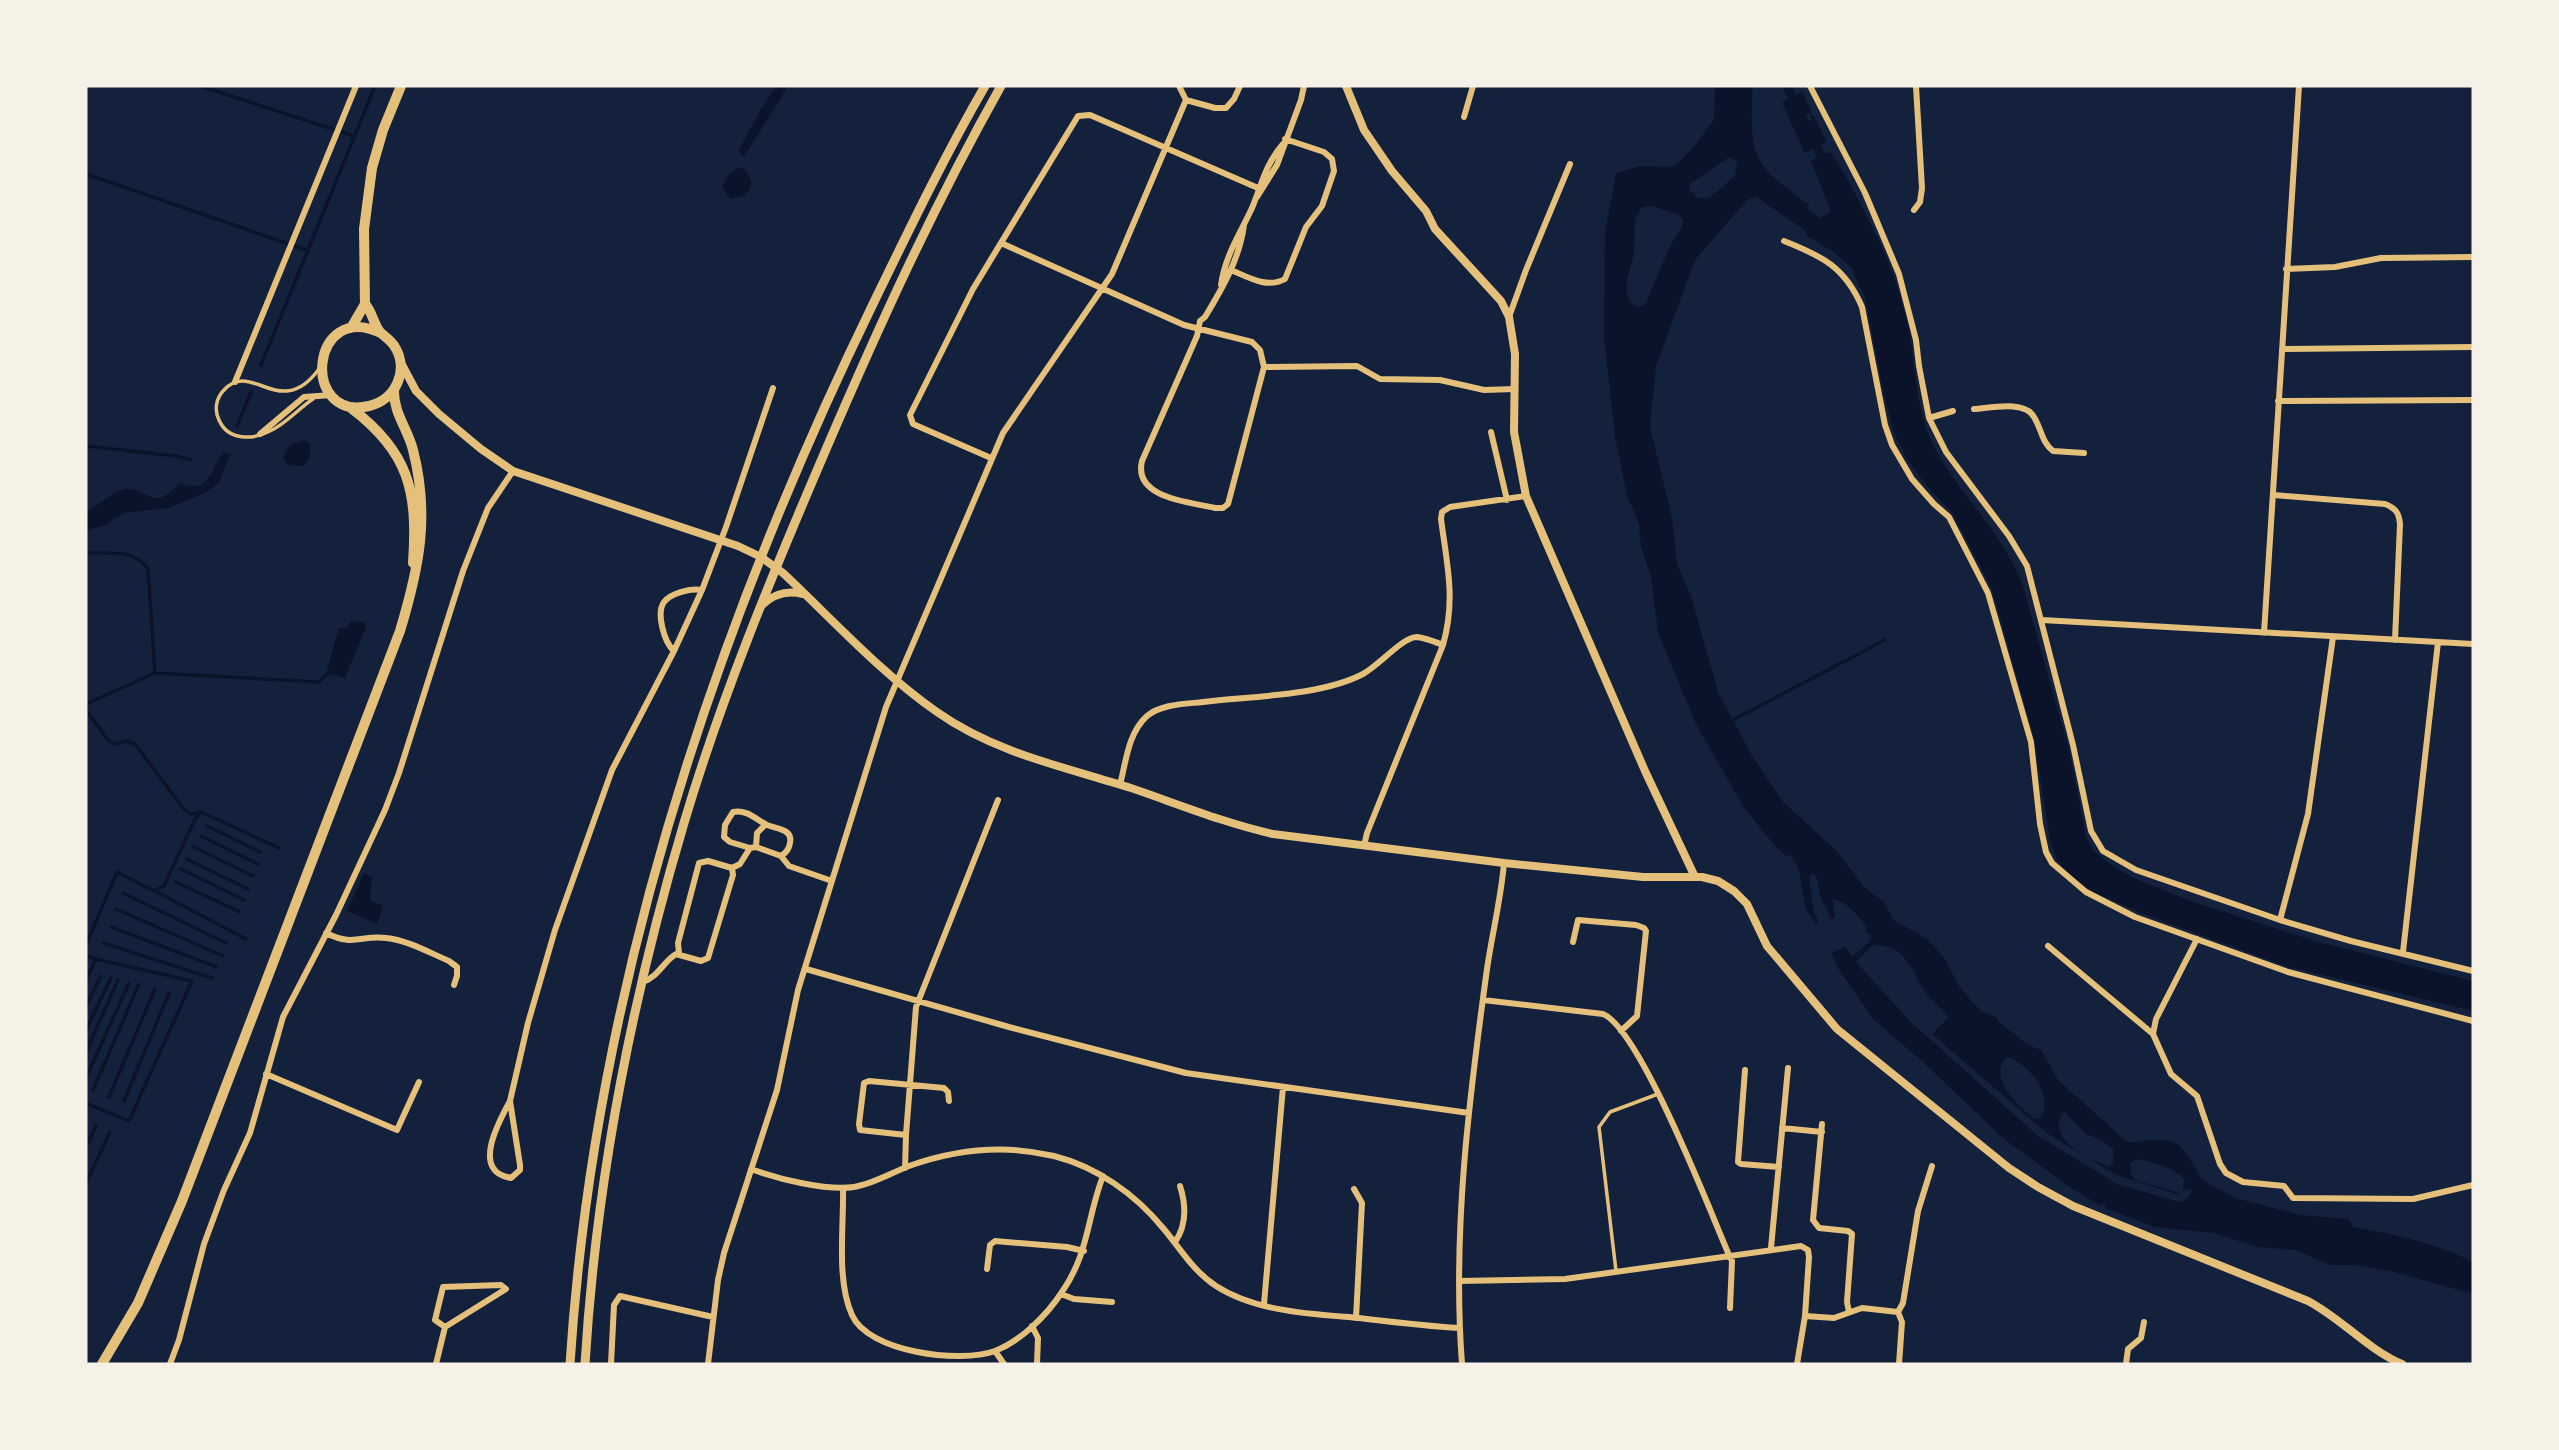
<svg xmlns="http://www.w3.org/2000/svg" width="2559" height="1450" font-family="'Sofia Sans Condensed',sans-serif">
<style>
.water{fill:#0b132b;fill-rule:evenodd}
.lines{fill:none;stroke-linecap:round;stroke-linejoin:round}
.stream{stroke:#0b132b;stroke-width:3.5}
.service{stroke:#e5c07b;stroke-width:3.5}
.minor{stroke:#e5c07b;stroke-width:6}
.tertiary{stroke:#e5c07b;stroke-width:8}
.secondary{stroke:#e5c07b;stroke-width:9}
.primary{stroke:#e5c07b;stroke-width:10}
</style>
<rect width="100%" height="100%" fill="#14213d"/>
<!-- water -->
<path class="water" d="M777,86H788L744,157L739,151L740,148L761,109Z
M1715,86H1752C1753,108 1748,141 1760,161C1770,178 1793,192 1809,205L1807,208L1820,218L1831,211L1811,161L1817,158L1813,149L1805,153L1782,103L1788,99L1782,86H1792L1796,95L1802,92L1812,113L1806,114L1810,122L1812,120L1810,116L1813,115L1827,142L1821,145L1825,154L1831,152C1864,206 1895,265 1908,326C1917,370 1914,409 1936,450C1961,497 2002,533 2022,583L2069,749L2086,836L2093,850L2107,862L2133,878L2194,902L2315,941L2473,981V1011L2285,966L2144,914L2093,892L2075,881L2057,860L2050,840L2034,739L1992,589L1953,514L1925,484L1906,457L1894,433L1883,391L1865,298L1851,267L1835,253L1807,236L1806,231L1756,197L1747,200L1695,260L1656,366L1650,427L1672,518L1677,564L1691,596L1718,692L1751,754L1783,802L1836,850L1864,887L1884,902L1893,920L1926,938L1943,956L1959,986L1973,1003L1983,1012L1995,1016L1998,1021L2028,1045L2041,1050L2058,1080L2126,1141C2133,1143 2135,1142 2142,1141C2150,1140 2163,1140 2171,1141C2184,1144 2197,1170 2202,1180L2235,1198L2301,1215L2349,1219L2353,1227C2395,1234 2435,1243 2473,1262V1294L2390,1271L2356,1265H2330L2295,1250L2257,1247L2214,1233L2155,1227L2105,1208L2106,1206L2102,1204L2101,1206L2068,1186L2004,1139L1924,1063L1873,1019L1838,968L1831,953L1845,947L1852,957L1871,940V936L1865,931L1867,927C1858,916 1847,901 1833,899L1835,917L1832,919L1821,899L1816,875L1812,874L1809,877L1814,912L1819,923L1816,924L1805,907L1799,869L1791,856L1785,855L1776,847L1745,809L1697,726L1658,633L1651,576L1641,547L1639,524L1627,495L1615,437L1604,337L1605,233L1616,173L1640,166L1674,167L1694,147L1714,119ZM1728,158H1732L1737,163L1735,176L1709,198H1698L1689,189L1690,184ZM1652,206L1677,214L1683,220L1682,227L1670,246L1645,305L1637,307L1631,302L1627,294V281L1634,254L1635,219L1642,207ZM1877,945C1910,947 1912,976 1929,997C1936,1005 1943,1008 1948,1018L1932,1034L2048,1134L2116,1175L2179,1195V1193L2135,1180L2131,1174L2130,1163L2137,1159C2151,1162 2176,1168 2185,1180L2182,1191L2191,1188L2192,1192L2188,1198L2180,1202L2119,1185L2038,1136L1911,1022L1856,962L1871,947ZM2007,1057C2028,1062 2056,1097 2040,1118L2035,1119C2020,1108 1986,1077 2007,1057ZM2064,1111L2086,1134L2100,1139L2113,1149V1163L2109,1166C2087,1160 2044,1137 2064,1111Z
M737,168L745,169C752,180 755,187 744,196L730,199L722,187L728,175Z
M304,440L311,445L310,456L304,466L288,465L283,457C286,446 294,443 304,440Z
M224,452L230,454L219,482L209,491L169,508L124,513L103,526L86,530V512C99,506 110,492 125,489C139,486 149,502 162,497C169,495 173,488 180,484C184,484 188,486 192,486C211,488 214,462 224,452Z
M351,621L365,622L366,627L345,678L329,674L327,670L339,628H346Z
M364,873L372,878L370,900L383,906L377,924L347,911Z"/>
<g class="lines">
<!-- stream -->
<path class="stream" d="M200,86L354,136
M86,174L309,251
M261,365L375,86
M237,426L251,392
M86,446L176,456L191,460
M86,553C108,554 134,548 148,569L155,673L86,704V710L108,740L116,744L126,741L135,744L183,808L190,814L201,812L195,819L164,886L154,891L117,872L86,945
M156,673L319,682L328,673
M1731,721L1885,640
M201,812L279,848
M207,826L260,852
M201,836L258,864
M194,847L253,876
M187,859L248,889
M181,869L244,900
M176,882L240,912
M155,891L246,939
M123,893L226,943
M116,909L223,956
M111,927L217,967
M103,943L212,978
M86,956L96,959L86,980
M86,1006L101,976
M86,1030L111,978
M86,1052L118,980
M86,1078L129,983
M93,1090L139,984
M109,1097L155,989
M124,1101L169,993
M88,1104L129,1121L192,981L96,959
M86,1147L96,1126
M86,1183L110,1132"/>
<!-- service -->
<path class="service" d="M313,399C299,408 286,424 270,431C253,440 228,441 219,420C214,410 216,398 224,390C252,359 280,422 319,369
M1616,1271L1599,1127L1610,1112L1658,1094"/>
<!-- minor -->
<path class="minor" d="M1810,86L1865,193L1899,274L1916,340L1919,366L1929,418L1946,452L2009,536L2027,566L2073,745L2091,831L2103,851L2136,870L2280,920L2351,941L2473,971
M1186,100L1215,108H1226L1234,99L1240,86
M1464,117L1473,86
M1257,197L1277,165L1301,100L1304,86
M1914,210L1920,202L1922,188L1916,86
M1244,225C1240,258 1222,289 1205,317L1200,321L1197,336L1142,461C1133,498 1189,502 1215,508H1223L1228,504L1264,367
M1784,241C1822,256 1845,267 1862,307L1885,425L1892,445L1912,479L1934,504L1949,517L1988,593L2031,742L2040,824L2046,852L2052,863L2086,892L2135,917L2288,972L2473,1021
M1001,243L1184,325L1252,342L1260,350L1264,367L1357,366L1380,379L1440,380L1484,390L1515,389
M2286,269L2335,267L2381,258L2473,257
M1231,270C1248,277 1267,289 1285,279L1306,227L1322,206L1334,171L1332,159L1324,152L1285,139
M1221,285C1225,256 1240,234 1252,208C1262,184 1265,165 1283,144
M1509,317L1526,270L1570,164
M2282,349L2473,347
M235,382L356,86
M2278,401L2473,400
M1974,409C1990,408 2025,400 2034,417C2042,430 2041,441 2053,451L2084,453
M1929,418L1953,411
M1491,432L1507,500
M260,434L304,397L332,395
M991,458L913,424L910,415L973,289L1078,116L1090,115L1258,188
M2274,495L2385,504C2395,508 2399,512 2400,524L2395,640
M2042,620L2473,644
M2264,633L2299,86
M674,651C664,642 656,613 664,602C671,593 691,588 702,590
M1120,785C1126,762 1128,733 1147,716C1161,704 1185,704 1203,702C1251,696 1319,696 1361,675C1378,667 1402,637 1417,637C1426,638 1435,642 1443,645
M1364,846L1367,833L1443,645C1456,599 1447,565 1441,519L1442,512L1450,507L1526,496
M756,847L757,833L765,825
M750,848L730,842L724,837L725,825L733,812C747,809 757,820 767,825C777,829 793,829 790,843C789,850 786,853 781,856
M732,868L740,864L750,848L756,847L781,856L789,866L832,881
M2280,920L2308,814L2333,637
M326,933C354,947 360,935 386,938C407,940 430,953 449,961L457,967V976L454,985
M2197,939L2156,1019L2153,1034L2171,1074L2197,1096L2220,1164L2226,1173L2243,1182L2284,1186L2293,1198L2413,1199L2473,1185
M1573,942L1578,920L1636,925L1644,928L1646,931L1637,1016L1621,1031
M2048,946L2153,1034
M2403,952L2438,642
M806,969L1009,1027L1186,1073L1469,1113
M643,982C659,976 663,962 676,954L701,961L708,958L733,875L732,868L708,861L699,863L678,943L679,953
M1483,1000L1603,1014C1640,1029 1710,1211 1729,1255L1732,1261L1730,1308
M1745,1070L1738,1162L1741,1164L1779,1167
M266,1074L397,1130L419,1082
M510,1101C498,1123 471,1172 511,1178L520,1170V1165L510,1101L528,1023L555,930L612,770L674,651L702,590L726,527L773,388
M1822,1124L1813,1220L1819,1228L1848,1231L1852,1234L1847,1302L1849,1312
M1782,1128L1822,1132
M906,1135L860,1130L859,1124L864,1083L869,1081L944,1088L948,1092L949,1101
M905,1168L906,1135L916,1007L998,800
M751,1169C778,1179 826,1191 854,1187C873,1184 891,1173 909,1166C957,1149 1004,1144 1054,1156C1097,1167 1135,1194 1163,1228C1180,1248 1193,1271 1216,1286C1256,1312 1313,1314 1359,1318C1393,1322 1426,1326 1459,1328
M843,1188C844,1226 836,1280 852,1315C868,1352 960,1364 995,1351C1021,1341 1047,1315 1062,1292C1089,1253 1087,1217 1103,1176
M1354,1189L1362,1203L1356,1318
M1175,1242C1187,1225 1186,1205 1180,1186
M1771,1248L1788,1068
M987,1269L990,1245L995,1241L1067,1247L1084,1251
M1459,1281L1565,1279L1801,1246L1808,1250L1809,1257L1805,1316L1797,1364
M1061,1294L1074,1299L1112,1302
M1264,1304L1283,1087
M1805,1316L1834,1318L1862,1308L1898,1312
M1032,1326L1038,1338L1037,1364
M445,1327L435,1320L443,1287L501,1285L506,1289
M995,1351L1004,1364
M170,1364L179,1340L204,1244L224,1190L250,1133L283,1017L336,915L385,810L399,773L463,571L488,508L513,471
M436,1364L445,1327L506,1289
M611,1364L614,1305L620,1296L713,1317
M708,1364L718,1280L724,1253L777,1090L798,990L886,707L1003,433L1112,274L1186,100L1179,86
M1462,1364C1452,1233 1469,1099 1487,969C1492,934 1501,899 1504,863
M1899,1364L1902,1322L1898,1312L1903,1303L1918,1211L1932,1166
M2126,1364L2128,1349L2141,1338L2144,1322"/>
<!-- tertiary -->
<path class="tertiary" d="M1346,86L1364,130L1392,171L1426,211L1435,229L1501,301L1509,317L1515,354L1514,432L1526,496L1645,771L1695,877
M400,361L416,391L439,414L481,449L513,471L738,546L761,557L783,573C833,620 881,673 937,712C995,753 1065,767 1131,788C1178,804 1224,823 1273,834L1504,863L1643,877H1702L1718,881L1734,891L1747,904L1767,946L1837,1029L2009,1168L2038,1187L2073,1206L2308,1301C2342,1319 2367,1349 2402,1364
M761,606C773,594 787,590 803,594"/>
<!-- secondary -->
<path class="secondary" d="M570,1364C594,994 712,635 873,304C909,230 944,157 985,86
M585,1364C596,1182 632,998 684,823C721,698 773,573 824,454C878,328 934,205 1001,86"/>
<!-- primary -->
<path class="primary" d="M365,304C372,311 373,323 380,332C385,337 391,340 395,347C409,370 396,400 369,406C300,422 310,299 381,333
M351,328L365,304L364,229L372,168L383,130L401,86
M351,408C409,452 418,491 413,563
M102,1364L138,1303L182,1201L400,631C419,568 430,516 413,450C408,429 393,413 394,389"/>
</g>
<!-- border -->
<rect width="2559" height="1450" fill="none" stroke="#f6f1e7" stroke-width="175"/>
</svg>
